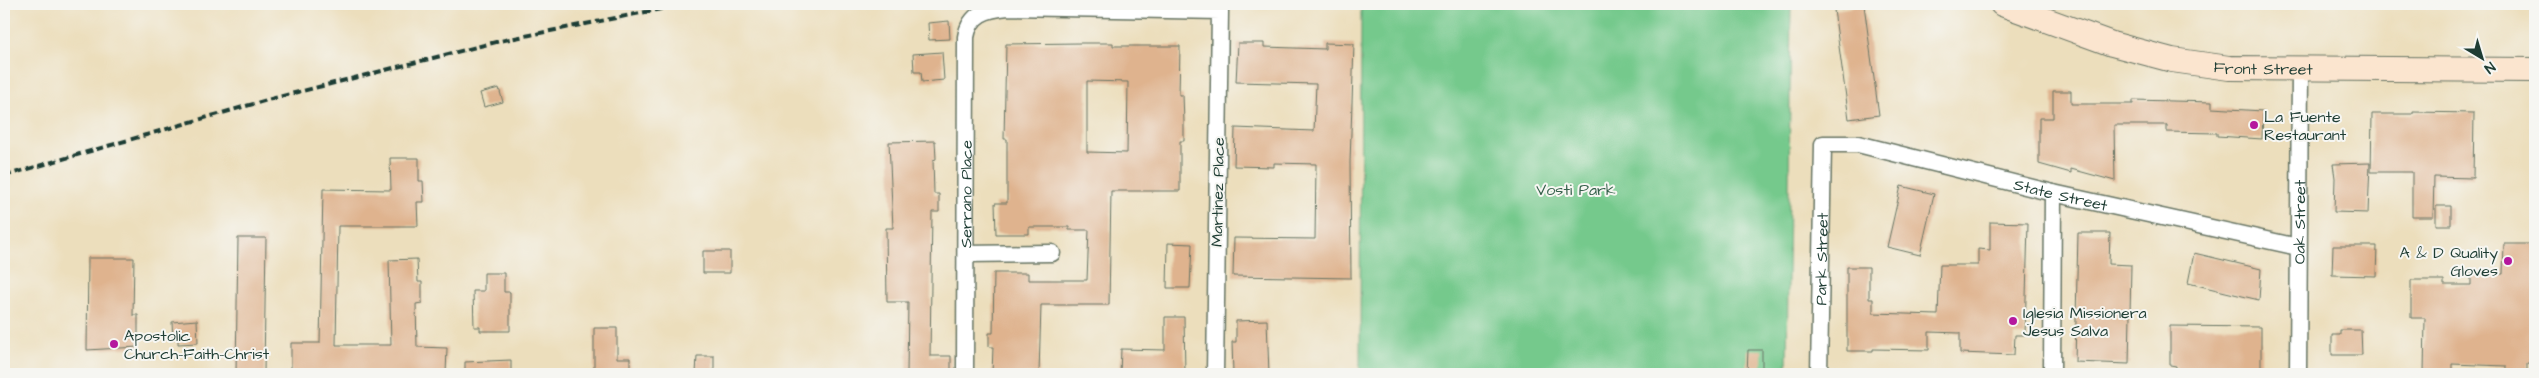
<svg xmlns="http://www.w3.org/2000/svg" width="2539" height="378" font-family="'Architects Daughter',sans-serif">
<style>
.green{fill:#74c98c;stroke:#4a8360}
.building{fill:#dfb38e;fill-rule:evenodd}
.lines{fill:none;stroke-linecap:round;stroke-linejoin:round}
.minor-casing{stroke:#677564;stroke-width:19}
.secondary-casing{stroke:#677564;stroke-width:26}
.minor{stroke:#fff;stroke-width:16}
.secondary{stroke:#fbe5cf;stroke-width:24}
.rail{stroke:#1f3d34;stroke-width:4;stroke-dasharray:8 4;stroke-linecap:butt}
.poi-dot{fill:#b5179e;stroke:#f6f6f2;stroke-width:2}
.labels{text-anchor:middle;stroke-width:4;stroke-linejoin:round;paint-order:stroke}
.street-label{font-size:16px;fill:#1f3d34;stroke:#f6f6f2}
.poi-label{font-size:16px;fill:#1f3d34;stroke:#f6f6f2;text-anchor:start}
.park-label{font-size:16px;fill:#34604a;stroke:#f6f6f2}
</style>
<rect width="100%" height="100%" fill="#f6f6f2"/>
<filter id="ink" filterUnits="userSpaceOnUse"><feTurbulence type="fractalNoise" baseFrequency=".02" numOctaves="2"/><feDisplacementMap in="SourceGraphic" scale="10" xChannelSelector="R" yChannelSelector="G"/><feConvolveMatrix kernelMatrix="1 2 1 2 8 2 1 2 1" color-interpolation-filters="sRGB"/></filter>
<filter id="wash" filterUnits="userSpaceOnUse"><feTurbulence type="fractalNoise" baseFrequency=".0096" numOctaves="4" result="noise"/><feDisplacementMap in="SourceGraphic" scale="20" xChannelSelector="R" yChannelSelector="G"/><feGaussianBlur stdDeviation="1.12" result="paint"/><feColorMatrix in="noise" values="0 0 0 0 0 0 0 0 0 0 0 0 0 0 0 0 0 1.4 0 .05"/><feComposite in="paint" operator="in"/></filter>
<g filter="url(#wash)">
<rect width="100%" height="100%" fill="#ecdebc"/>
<!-- green -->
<path class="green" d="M1361,4H1791L1787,374H1360Z"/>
<g id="blocks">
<!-- building -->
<path class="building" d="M1864,5L1879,115L1849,119L1834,10Z
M949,21L950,39L929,40L928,23Z
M1081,43H1113V46H1180L1179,95H1183L1184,122V141H1180V191H1111L1109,305H1041L1039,374H992L993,347H989V333H993L994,273H1028V280H1087L1089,230H1069V227H1029V234H996L995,203H1007V139H1004L1006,44ZM1087,81L1128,82L1127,153L1087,152Z
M1238,43H1264V47L1325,49V43L1354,44L1350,162L1351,278L1233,276L1234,238L1315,239L1316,164L1274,163V167L1234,166L1235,128L1314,131L1316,84L1236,82Z
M942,52L944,80L922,82L921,72H914L913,54Z
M499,88L503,102L484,107L480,93Z
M2053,91H2071V104H2133V100L2212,102V108L2263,111L2262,139L2217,136V133L2167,132V125H2114L2115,181L2071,169V173L2039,164V118H2053Z
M2413,112L2474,113L2473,178L2434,177L2433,217H2412V172H2371L2372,114H2413Z
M935,141L936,159L933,160L934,194H939V212H932L930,356H951V374H907L908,302H887L886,228H893L889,142Z
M390,158H419V181H423L424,202H417L418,226H338L336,345H391L389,260L417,259L418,282H422V303L416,304L417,347L447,348L446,374H291V343H320L323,189L391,190Z
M2370,163L2368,213L2334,212L2335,178L2333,164Z
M1901,186L1934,194L1920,255L1887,247Z
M2436,206H2451V225H2436Z
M1990,222L2028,223L2025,335H2015L2014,355L1960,353V333L1929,332V350L1873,349V351H1847V267H1869V299H1873V313L1938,315L1940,265H1978V249L1990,250Z
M2078,233H2110L2109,264L2131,265L2129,364L2075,362Z
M238,238H266L264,374H236Z
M1168,243L1192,244L1190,288H1167Z
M2504,244H2535V363H2527V373H2506V366L2452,364V374H2424L2425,318H2411V280H2444V285H2471V273L2503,274Z
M2333,246H2377L2376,276L2332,275Z
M703,251H730V273H703Z
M2194,253L2261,269L2259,300L2188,283Z
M88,258H134L133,315H138V347L87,350Z
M484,273H504V292H510V331H480V327H474L473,291H484Z
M1165,317H1184L1185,374H1120L1121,349L1165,350Z
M197,320L198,343L178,344V338L173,339L172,322Z
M1267,320L1269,374L1233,373L1232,342H1236V321Z
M2170,326L2261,327V374H2176V366L2170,365Z
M594,328H617V358H630V374H594Z
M2340,330H2361L2362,355H2332V335H2340Z
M1748,350H1762V374H1747Z
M697,356H714V374H696Z
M511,360V374H465V362Z"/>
</g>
</g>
<g filter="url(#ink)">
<use href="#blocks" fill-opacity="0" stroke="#677564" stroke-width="1"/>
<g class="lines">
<!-- minor casing -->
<g class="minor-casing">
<g id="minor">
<path d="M966,254L1052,253"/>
<path id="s1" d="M965,374L966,37C970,14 986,9 1008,7L1220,11L1215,374"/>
<path id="s2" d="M1819,374L1823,144H1858L2053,193L2298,247"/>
<path d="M2052,374L2053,193"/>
<path id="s3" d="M2298,374L2300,70"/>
</g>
</g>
<!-- secondary casing -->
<g class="secondary-casing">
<g id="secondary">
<path id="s4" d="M2002,4L2112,44L2172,60L2229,68L2535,70"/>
</g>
</g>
<!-- minor -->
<use href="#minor" class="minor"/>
<!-- secondary -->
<use href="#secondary" class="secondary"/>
<!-- rail -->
<path class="rail" d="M4,176L267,100L500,41L686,4"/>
</g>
</g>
<!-- markers -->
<g class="poi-dot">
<circle cx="2254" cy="125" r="5"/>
<circle cx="2508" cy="261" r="5"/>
<circle cx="2013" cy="321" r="5"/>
<circle cx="114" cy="344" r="5"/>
</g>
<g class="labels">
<!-- street labels -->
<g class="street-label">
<text dy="6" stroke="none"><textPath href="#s4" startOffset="271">Front Street</textPath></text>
<text transform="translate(1217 192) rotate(-89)" y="6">Martinez Place</text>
<text dy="6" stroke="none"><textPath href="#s1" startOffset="180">Serrano Place</textPath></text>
<text dy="6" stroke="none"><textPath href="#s2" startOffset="474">State Street</textPath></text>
<text dy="6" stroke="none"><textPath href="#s3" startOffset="152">Oak Street</textPath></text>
<text dy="6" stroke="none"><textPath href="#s2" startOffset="115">Park Street</textPath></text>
</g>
<!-- poi labels -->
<g class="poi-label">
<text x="2264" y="122">La Fuente<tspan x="2264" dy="18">Restaurant</tspan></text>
<text x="2498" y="258" text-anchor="end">A &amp; D Quality<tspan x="2498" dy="18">Gloves</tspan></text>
<text x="2023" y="318">Iglesia Missionera<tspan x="2023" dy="18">Jesus Salva</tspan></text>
<text x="124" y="341">Apostolic<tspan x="124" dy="18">Church-Faith-Christ</tspan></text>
</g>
<!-- park labels -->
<g class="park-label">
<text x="1576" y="195">Vosti Park</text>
</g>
</g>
<!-- margin -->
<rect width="2539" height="378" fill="none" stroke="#f6f6f2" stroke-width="20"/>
<!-- north arrow -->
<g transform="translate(2482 58) rotate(142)" stroke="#f6f6f2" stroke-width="4" paint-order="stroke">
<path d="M0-4L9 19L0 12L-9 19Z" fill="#1f3d34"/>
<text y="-8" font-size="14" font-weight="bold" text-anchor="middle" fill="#1f3d34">N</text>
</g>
</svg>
